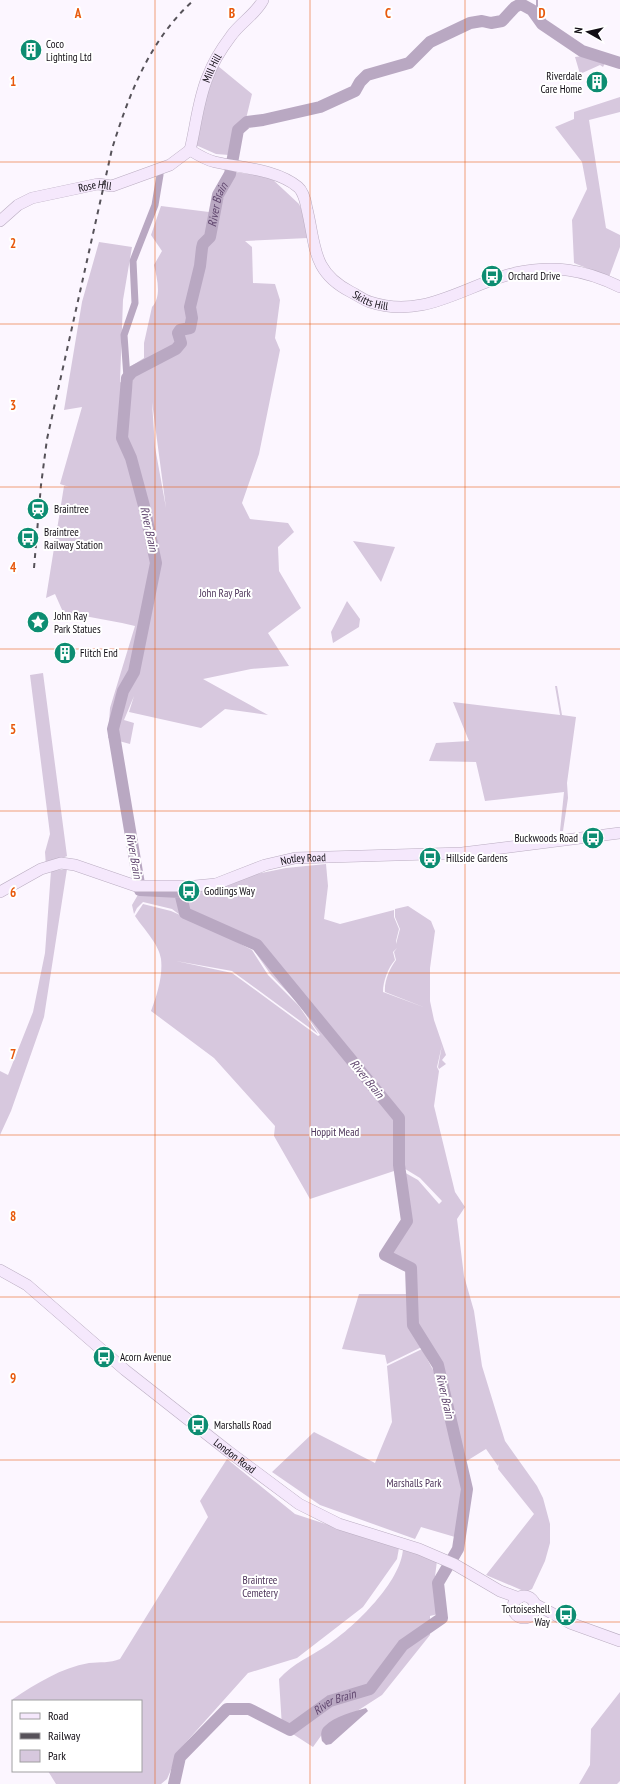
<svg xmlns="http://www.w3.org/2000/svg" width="620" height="1784" font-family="'PT Sans Narrow',sans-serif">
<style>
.green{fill:#d7c8de;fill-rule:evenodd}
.water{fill:#b9a8c2}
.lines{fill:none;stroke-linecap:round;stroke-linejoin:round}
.stream{stroke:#b9a8c2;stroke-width:2}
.canal{stroke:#b9a8c2;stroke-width:7}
.river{stroke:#b9a8c2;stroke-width:12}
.secondary-casing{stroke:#baadc1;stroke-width:12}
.secondary{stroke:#f5e8fc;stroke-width:11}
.rail{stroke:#565259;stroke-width:2;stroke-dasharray:5 5;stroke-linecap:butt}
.grid{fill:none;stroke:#e8590c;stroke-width:1;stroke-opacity:0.55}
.labels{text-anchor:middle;stroke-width:4;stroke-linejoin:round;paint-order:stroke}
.poi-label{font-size:11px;fill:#120e15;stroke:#fff;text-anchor:start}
.street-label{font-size:11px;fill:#120e15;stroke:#fff}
.park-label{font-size:11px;fill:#4e355b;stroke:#fff}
.water-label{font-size:12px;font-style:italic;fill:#61476f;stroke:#fff}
.grid-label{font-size:13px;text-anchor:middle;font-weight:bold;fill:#e8590c;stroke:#fff;stroke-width:4;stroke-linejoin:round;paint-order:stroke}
</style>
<rect width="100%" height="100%" fill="#fcf6ff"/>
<!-- green -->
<path class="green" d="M583,56L605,63L603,67L600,65L580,74L575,57Z
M218,66L252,94L245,123L233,131L229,155L216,154L198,146L190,150L206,97Z
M620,97V112L589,120L606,228L620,235V247L609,277L574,263L572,220L587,189L582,162L555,127L574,119V112Z
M234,172L270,177L299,204L303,212L308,238L245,241L252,247L253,283L275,284L280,300L275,338L280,350L259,454L242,503L250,519L288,523L294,532L278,547L279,571L301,608L268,633L289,666L251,669L203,679L268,715L225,709L201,728L129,712L134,696L124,720L134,723L130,744L108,738L110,708L135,626L122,623L63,612L55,594L46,598L64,486L69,487L60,484L82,407L64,410L82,302L99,242L132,247L123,300L120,382L132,388L133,365L144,358V343L152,307C162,296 157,278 154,265L162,251L151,235L161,206L217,213ZM152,402L166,508L155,447Z
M353,541L395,547L381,582Z
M347,601L360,619L359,627L333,643L331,632Z
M43,673L67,856L46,866L45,852L50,834L30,675Z
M555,686H557L562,715L576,717L567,783L568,798L563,831H560L564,792L485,801L476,762L429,761L436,743L469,741L453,702L560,715Z
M326,864L328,886L324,919L340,924L394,910V917L399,929L396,941V944L400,929L395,917V909L408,906L431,921L435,931L430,968V1001L434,1020L446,1055L442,1060L446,1064L439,1069L438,1067L442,1045L437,1067L439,1071L434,1106L455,1192L465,1207L457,1219L464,1276L474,1311L482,1366L505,1441L537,1486L543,1498L550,1524V1543L545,1561L532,1589L526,1592L486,1575L534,1514L498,1469L499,1463L498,1466L486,1449L465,1462L440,1364L428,1344L387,1364L385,1355L342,1349L359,1294H413L412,1267L387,1255L409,1220L402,1171L418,1180L439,1204L442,1201L420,1178L402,1167L401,1118L258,944L186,912L184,900H190L184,899L183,893L214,888L252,875L286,868ZM397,948L394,952L396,960C390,968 384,981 385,992L426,1008L383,992C383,981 388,968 395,960L393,952Z
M67,869L44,1017L11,1111L0,1135V1071L8,1075L33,1012L45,953L51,871Z
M139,893L178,896L183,914L256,947L332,1045L399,1118L397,1170L310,1199L274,1136L275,1126L214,1058L151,1011C157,995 163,976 161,959C159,944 143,928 135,916L143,904L171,911L180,915L172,909L143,902L137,908L134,914L132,905ZM235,941L253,949L271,975L297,1002L320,1035L318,1036L232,973L176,961L232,971L318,1034L299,1006L268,975L252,950Z
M422,1349L434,1372L462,1488L455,1537L421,1527L415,1539L320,1505L272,1472L314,1432L375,1463L392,1422L387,1366Z
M227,1459L295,1514L399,1548L397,1559L363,1607L297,1658L248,1673L180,1749L167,1779L161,1784H56L48,1771H141V1701H13V1706V1699C37,1683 61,1668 89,1663C100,1662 110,1663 120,1659L208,1517L200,1501Z
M403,1549L437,1561L434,1584L438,1614L430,1616V1635L382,1695L323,1733L313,1747L282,1727L279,1679C293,1663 312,1656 329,1644C355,1626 401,1582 403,1549Z
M620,1692V1781L617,1784H579L590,1765L591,1729Z"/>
<!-- water -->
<path class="water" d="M366,1708L368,1711L331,1744L326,1745L322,1741C321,1736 320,1730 325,1726C335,1716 353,1712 366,1708Z"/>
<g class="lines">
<!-- stream -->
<path class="stream" d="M537,0V13L542,24"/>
<!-- canal -->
<path class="canal" d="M127,378L124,335L135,303L133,261L155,205L160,175"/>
<!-- river -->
<path class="river" id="s1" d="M174,1784L180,1757L227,1709H249L290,1730L330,1701L370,1689L403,1645L442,1618L438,1583L458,1549L467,1489L438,1365L413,1325L411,1268L385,1255L407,1221L399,1165V1118L257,945L185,913L180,892L140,890L113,729L123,691L134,672L156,563L144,506L131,458L122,438L127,378L132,372L176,349L181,343L178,333L180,330L190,328L192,318L190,307L200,266L202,248L203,244L210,237L218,195L230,174L238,130L247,122L263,120L320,107L355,91L360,82L367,75L409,63L430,42L470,23L482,21L491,23L502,21L515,7L521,4L532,10L542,24L582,51L620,63"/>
<!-- secondary casing -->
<g class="secondary-casing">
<g id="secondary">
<path id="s2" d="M190,150C198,155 206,160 215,162C241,168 276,169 298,187C303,191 306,203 307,209C316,247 312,272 351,292C357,295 364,300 370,302C425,320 464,285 515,273C554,265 584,269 620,287"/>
<path id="s3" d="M190,150C196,126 198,99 208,76C213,62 222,48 231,36C240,23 256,14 263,0"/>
<path id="s4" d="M0,221L18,205L32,198L98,184L112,186L170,165L190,150"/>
<path id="s5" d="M0,892L41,869L61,863L75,865L136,886H195L216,884L265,865L295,858L462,853L620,833"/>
<path id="s6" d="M0,1270L27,1285L125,1370L228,1451L299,1504L339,1524L419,1549L454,1564L500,1591L519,1598"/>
<circle cx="524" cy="1607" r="11"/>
<path d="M535,1604L570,1623L620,1641"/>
</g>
</g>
<!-- secondary -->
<use href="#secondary" class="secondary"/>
<!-- rail -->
<path class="rail" d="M34,568L41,485L47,439L112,149C129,94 150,39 194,0"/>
</g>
<!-- grid -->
<path class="grid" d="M155,0V1784M310,0V1784M465,0V1784M0,162H620M0,324H620M0,487H620M0,649H620M0,811H620M0,973H620M0,1135H620M0,1297H620M0,1460H620M0,1622H620"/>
<!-- icons -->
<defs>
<g id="building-disc" transform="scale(1.15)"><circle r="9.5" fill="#0d8d72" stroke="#fff"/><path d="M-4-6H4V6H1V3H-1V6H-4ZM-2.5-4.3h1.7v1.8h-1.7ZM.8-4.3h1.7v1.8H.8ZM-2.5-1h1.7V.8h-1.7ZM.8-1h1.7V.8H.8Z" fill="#fff"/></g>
<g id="bus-disc" transform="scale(1.15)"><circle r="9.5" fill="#0d8d72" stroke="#fff"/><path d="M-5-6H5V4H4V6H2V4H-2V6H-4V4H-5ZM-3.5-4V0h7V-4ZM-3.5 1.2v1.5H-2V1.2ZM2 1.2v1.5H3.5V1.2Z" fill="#fff"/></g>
<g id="station-disc" transform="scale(1.15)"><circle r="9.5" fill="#0d8d72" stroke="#fff"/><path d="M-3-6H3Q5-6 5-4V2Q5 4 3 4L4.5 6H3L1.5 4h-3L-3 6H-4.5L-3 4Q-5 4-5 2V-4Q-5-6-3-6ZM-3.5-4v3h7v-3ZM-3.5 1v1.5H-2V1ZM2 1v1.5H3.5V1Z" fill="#fff"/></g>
<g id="sight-disc" transform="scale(1.15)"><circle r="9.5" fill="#0d8d72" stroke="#fff"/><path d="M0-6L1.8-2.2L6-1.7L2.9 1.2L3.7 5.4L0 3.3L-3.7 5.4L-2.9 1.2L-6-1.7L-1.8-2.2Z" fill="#fff"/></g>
</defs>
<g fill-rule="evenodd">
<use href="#building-disc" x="31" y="50"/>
<use href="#building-disc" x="597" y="82"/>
<use href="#bus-disc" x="492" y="276"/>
<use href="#station-disc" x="38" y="509"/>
<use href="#bus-disc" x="28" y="538"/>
<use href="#sight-disc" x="38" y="622"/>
<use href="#building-disc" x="65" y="653"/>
<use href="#bus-disc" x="593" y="838"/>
<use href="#bus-disc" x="430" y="858"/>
<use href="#bus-disc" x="189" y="891"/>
<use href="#bus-disc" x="104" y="1357"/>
<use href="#bus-disc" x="198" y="1425"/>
<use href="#bus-disc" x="566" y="1615"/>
</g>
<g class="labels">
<!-- poi labels -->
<g class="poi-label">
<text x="46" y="48">Coco<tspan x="46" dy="13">Lighting Ltd</tspan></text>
<text x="582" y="80" text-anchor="end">Riverdale<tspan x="582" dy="13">Care Home</tspan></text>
<text x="508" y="280">Orchard Drive</text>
<text x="54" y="513">Braintree</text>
<text x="44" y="536">Braintree<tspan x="44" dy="13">Railway Station</tspan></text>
<text x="54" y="620">John Ray<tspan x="54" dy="13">Park Statues</tspan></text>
<text x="80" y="657">Flitch End</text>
<text x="578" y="842" text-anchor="end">Buckwoods Road</text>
<text x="446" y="862">Hillside Gardens</text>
<text x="204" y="895">Godlings Way</text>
<text x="120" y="1361">Acorn Avenue</text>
<text x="214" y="1429">Marshalls Road</text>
<text x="550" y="1613" text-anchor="end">Tortoiseshell<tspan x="550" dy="13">Way</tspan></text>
</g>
<!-- street labels -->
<g class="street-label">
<text dy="4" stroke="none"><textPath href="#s3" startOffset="85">Mill Hill</textPath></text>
<text dy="4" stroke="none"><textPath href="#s4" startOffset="104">Rose Hill</textPath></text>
<text dy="4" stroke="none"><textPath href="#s2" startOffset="260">Skitts Hill</textPath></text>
<text dy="4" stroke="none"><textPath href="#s5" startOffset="318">Notley Road</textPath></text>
<text dy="4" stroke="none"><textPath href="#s6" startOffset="300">London Road</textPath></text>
</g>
<!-- park labels -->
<g class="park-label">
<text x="225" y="597">John Ray Park</text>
<text x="335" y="1136">Hoppit Mead</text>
<text x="414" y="1487">Marshalls Park</text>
<text x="260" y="1584">Braintree<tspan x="260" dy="13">Cemetery</tspan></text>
</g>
<!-- water labels -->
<g class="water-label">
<text dy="4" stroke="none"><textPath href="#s1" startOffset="2005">River Brain</textPath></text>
<text transform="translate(149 529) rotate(78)" y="4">River Brain</text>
<text transform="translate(134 856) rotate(80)" y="4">River Brain</text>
<text transform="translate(367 1079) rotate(51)" y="4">River Brain</text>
<text transform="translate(445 1396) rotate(77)" y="4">River Brain</text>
<text dy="4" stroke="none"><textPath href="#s1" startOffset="216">River Brain</textPath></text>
</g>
</g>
<g class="grid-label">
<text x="78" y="18">A</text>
<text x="232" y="18">B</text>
<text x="388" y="18">C</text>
<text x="542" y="18">D</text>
<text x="13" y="86">1</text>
<text x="13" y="248">2</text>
<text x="13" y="410">3</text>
<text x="13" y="572">4</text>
<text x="13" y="734">5</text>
<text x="13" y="897">6</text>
<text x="13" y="1059">7</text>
<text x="13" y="1221">8</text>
<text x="13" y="1383">9</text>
</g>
<!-- legend -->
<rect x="12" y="1700" width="130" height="72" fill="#ffffff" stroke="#a09fa1"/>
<rect x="20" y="1713" width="20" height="6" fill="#f5e8fc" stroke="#a09fa1"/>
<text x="48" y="1720" font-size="12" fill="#120e15">Road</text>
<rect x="20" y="1733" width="20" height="6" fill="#565259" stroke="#a09fa1"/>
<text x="48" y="1740" font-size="12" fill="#120e15">Railway</text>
<rect x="20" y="1750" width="20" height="12" fill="#d7c8de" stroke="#a09fa1"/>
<text x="48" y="1760" font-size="12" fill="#120e15">Park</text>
<!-- north arrow -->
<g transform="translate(588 32) rotate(278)" stroke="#ffffff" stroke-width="3" paint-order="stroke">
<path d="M0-3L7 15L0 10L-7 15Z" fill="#120e15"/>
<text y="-6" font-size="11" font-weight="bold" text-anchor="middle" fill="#120e15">N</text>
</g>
</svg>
